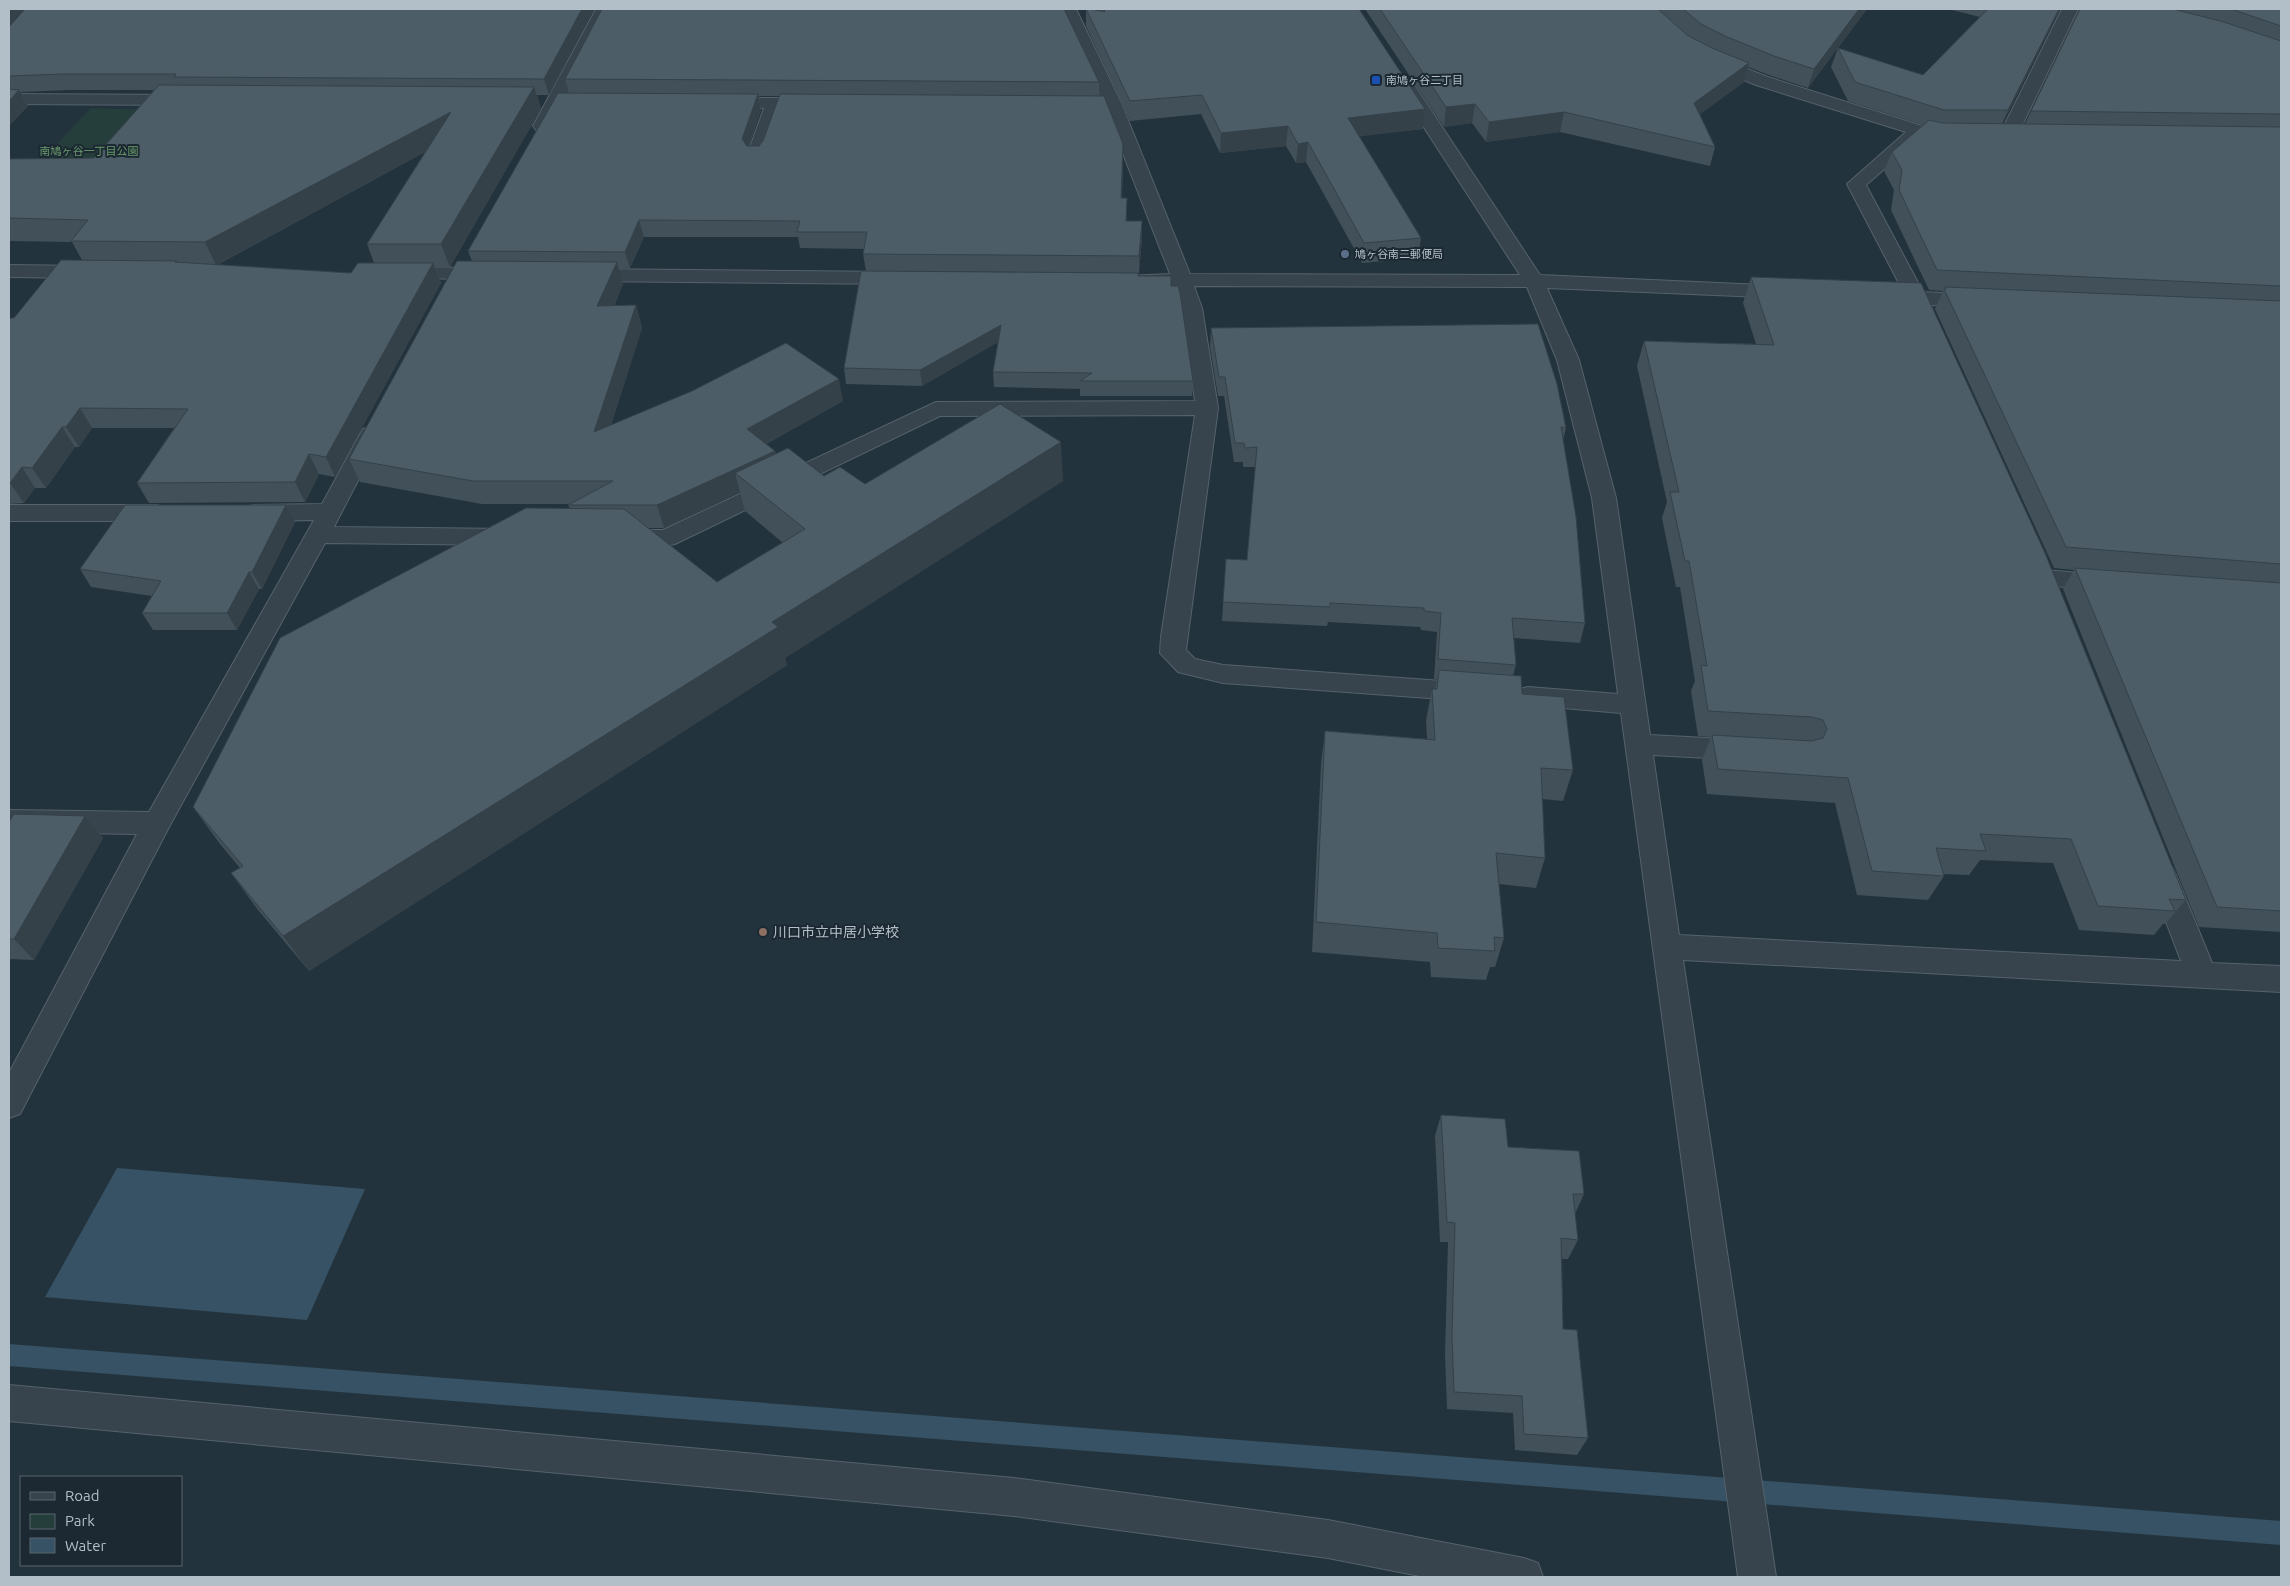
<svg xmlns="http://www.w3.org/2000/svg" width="2290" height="1586" font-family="Ubuntu,'Noto Sans JP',sans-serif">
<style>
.green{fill:#253e3c}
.water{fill:#365264}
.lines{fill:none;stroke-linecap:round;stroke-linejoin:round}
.stream{fill:#365264;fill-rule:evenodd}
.minor-casing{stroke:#55626b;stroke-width:2}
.minor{fill:#37444d;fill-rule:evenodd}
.wall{fill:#415059;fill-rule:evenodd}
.shaded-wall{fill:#354149}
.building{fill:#4c5d68;stroke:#354149}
.transit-dot{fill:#1a4fb4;stroke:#1c2932;stroke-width:2}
.service-dot{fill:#5c6f8a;stroke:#1c2932;stroke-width:2}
.education-dot{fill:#8d6e63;stroke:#1c2932;stroke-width:2}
.labels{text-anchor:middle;stroke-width:4;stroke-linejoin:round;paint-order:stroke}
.far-poi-label{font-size:11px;fill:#b3bfc8;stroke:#1c2932;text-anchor:start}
.far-park-label{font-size:11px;fill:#69996b;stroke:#1c2932}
.poi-label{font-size:14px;fill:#b3bfc8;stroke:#1c2932;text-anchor:start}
</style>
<rect width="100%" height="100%" fill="#23333d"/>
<!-- green -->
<path class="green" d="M91,108L151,110L125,150L22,181Z"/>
<!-- water -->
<path class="water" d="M117,1168L365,1189L307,1320L45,1297Z"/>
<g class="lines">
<!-- stream -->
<path class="stream" d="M9,1344L2281,1521V1545L9,1366Z"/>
<!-- minor casing -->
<g class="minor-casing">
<path id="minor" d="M596,9H612L551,126L548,130H536L533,126Z
M1060,9H1076L1122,105L1190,274L1520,275L1395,83L1398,79H1410L1413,83L1540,275L1783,286L1790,288L1793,292L1790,296L1783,298L1547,288L1579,360L1616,498L1650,735L1744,740L1754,743L1757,750L1754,757L1744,760L1653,755L1679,935L2181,961L2148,875L2152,867L2162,864L2172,867L2176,875L2212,963L2281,966V992L1683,960L1776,1577H1738L1621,713L1528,705L1519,703L1515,696L1519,689L1528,687L1618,694L1592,498L1557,360L1527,287L1194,286L1202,308L1218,408L1186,650L1195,659L1223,665L1470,683L1479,685L1483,692L1479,699L1470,701L1223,683L1178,672L1160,653L1161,637L1195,415L940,416L675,544C658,548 634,548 617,544L613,538L617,532L625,530H663L936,402L1195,401L1182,308L1174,286L1126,284L1123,280L1126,276L1170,274L1104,105Z
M2062,9H2078L2017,136L2014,140H2002L1999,136Z
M1711,55L1768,77L1938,131L1941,135L1938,139L1932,140L1921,137L1866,185L1923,292L1978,295L1985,297L1988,301L1985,305L1978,307L1930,305L1933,311L1930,315L1923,317L1916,315L1909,304L1884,301L1881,297L1884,293L1903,291L1847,184L1906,132L1756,85L1705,64L1703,60L1705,56Z
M9,94L184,95L190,96L193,100L190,104L184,105L9,104Z
M722,98H814L820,99L823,103L820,107L782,108L765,156L762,160H750L747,156L764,108L716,107L713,103L716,99Z
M9,265L88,266L95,268L98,272L95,276L88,278L9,277Z
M401,267L488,268L495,270L498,274L495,278L488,280L394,277L391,273L394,269Z
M584,269L898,272L905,274L908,278L905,282L898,284L584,281L577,279L574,275L577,271Z
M371,427L379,429L382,434L334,527L509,529L517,531L521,537L517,543L509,545L325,543L169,827L20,1114L9,1118V1073L137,834L9,832V810L149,812L314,520L253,521L245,518L241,513L245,508L253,505L322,504L360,434L363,429Z
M9,505H157L165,508L169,513L165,518L157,521H9Z
M2044,570L2105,575L2114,577L2117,583L2114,589L2105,591L2035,584L2032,578L2035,572Z
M9,1385L1014,1478L1328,1520L1524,1558L1538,1563L1543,1577H1425L1328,1558L1014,1516L9,1421Z"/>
</g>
<!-- minor -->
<use href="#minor" class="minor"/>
</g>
<!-- wall -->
<path class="wall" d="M9,9H594L549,95H537L541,109L450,267H435L441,283L335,477L319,474L305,502L149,503L137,483L174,428H92L79,447H75L46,488H35L24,503L9,504V320L14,318L82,260L72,242L9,241V159L94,158L154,90H70L21,92L28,106L9,126ZM425,152L367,244L374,263L351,273L217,265Z
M1086,9L1097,10L1096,9H1359L1423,129L1359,136L1421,238L1418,258L1362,263L1306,162L1296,163L1286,146L1220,153L1201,114L1130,121L1086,26Z
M1365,9H1867L1808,88L1769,75L1748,67L1744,82L1700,114L1715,147L1710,166L1560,132L1486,142L1472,123L1444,127Z
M1948,9H2060L2002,124H2025L2079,9H2281V932L2199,927L2063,589L2074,570L2054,568L1935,309L1943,291L1929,290L1891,210L1894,190L1884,171L1892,152L1923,125L1848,101L1831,67L1838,48L1923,75L1980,17Z
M565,79L1099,82V96L1123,160L1122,198L1127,221H1142V238L1139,273L866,271L863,254L864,249L800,248L798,237H644L630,268H618L623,284L614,306L636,305L642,328L611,425L843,401L766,444L775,451L776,454L824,476L865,484L1063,481L785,658L787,665L309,971L258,910L231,873L240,868L220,844L193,807L570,509L568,505L570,504H482L360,482L349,459L472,261L468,251L569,93ZM759,96H780L763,141L759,146H749L761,110ZM740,492L745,511L783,543L717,582L648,528H664Z
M1138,276L1171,286L1193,381L1192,396H1080V389L994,387L993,372L998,342L922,386L846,384L844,368Z
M1751,277L2186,900L2165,924H2163L2154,935L2079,930L2053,863L1980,860L1969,875L1943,874L1944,876L1928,900L1857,895L1835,803L1707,794L1702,760L1711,737L1698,736L1691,691L1695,681L1680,587H1676L1662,518L1667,502L1637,366L1644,341L1756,344L1743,303Z
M1211,328L1566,428L1563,440L1585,623L1580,643L1514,638L1516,665L1513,676L1522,694L1573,770L1563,801L1542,799L1545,858L1536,888L1499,884L1504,938L1495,967H1490L1486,980L1431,977L1430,962L1312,952L1321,763L1325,731L1427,739L1426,720L1432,689H1435L1437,679H1434L1437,632L1421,630L1420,627L1328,622L1327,626L1222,621L1226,559L1247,560L1256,467H1243V462H1234L1224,396H1218L1210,347Z
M286,505L295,522L262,589H259L237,630H153L142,613L152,596L91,587L80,569Z
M85,816L103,838L34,960L9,959V822Z
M1441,1115L1508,1147L1584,1194L1575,1214L1578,1240L1568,1259H1562L1563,1329L1588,1438L1577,1455L1515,1450L1513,1413L1447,1409L1445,1354L1448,1242H1440L1435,1136Z"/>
<!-- shaded-wall -->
<path class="shaded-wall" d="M9,9H26L9,27Z
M582,9H594L549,95L544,79Z
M1859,9H1867L1808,88L1814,69Z
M2059,9H2060L2000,129L2008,110Z
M1749,63L1744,82L1689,122L1694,103Z
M534,87L541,109L450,267L441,244Z
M19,90L28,106L9,126V101Z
M758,94L761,110L745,155L742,139Z
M1475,104L1472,123L1444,127L1446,107Z
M1425,109L1423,129L1346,138L1348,118Z
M451,112L458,134L216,265L205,242Z
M1564,112L1560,132L1486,142L1489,122Z
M1288,126L1286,146L1220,153L1221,133Z
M1308,142L1306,162L1296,163L1298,144Z
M1123,144V160L1121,214V198Z
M639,220L644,237L630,268L625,252Z
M1142,221V238L1139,273V256Z
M617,262L623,284L604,328L597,306Z
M433,263L441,283L335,477L326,457Z
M636,305L642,328L601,455L594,432Z
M1001,325L1002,340L922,386L920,370Z
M839,379L843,401L752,451L747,429Z
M80,408L92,428L79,447L66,427Z
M62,427L75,447L46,488L32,468Z
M1061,442L1063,481L785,658L787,665L309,971L283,936L772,622Z
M775,451L780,473H735L740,492L664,528L657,505Z
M309,454L319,474L305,502L295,482Z
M22,467L35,488L24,503L10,483Z
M286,505L295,522L262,589L252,572Z
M249,572L259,589L237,630L227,613Z
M85,816L103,838L34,960L14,939Z"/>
<!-- building -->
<path class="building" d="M25,9H582L544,79L174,77L176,74H62L9,76V27Z
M602,9H1064L1099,82L565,79Z
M1086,9H1091L1105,12L1104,9H1359L1425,109L1348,118L1421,238L1364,243L1308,142L1298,144L1288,126L1221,133L1202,95L1130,101Z
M1380,9H1658L1687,35L1712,48L1749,63L1694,103L1715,147L1564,112L1489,122L1475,104L1446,107Z
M1683,9H1859L1814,69L1774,56L1725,36L1701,24Z
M1988,9H2059L2008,110H1944L1855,82L1838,48L1923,75Z
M2080,9H2173L2224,22L2281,41V114L2031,111Z
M2231,9H2281V26Z
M159,85L534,87L441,244H367L451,112L205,242L71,241L88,220L9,218V159L94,158Z
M9,89L19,90L9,101Z
M558,93L758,94L742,139L747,146H759L763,141L780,94L1104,96L1123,144L1121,198H1127L1126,221H1142L1139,256L863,254L867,232H797L800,221L639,220L625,252L468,251Z
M1929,120L1943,123L2281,127V286L1937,270L1899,190L1902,170L1892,152Z
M61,260L177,261L175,262L351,273L358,263H433L326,457L309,454L295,482L137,483L188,409L80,408L66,427H62L32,468L22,467L10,483H9V320L11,318H14Z
M457,261L617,262L597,306L636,305L594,432L692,391L786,343L839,379L747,429L775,451L657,505H568L613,481H473L349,459Z
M861,271L1138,273V276H1171V286H1178L1180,293L1193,381H1080L1092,373L993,372L1001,325L920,370L844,368Z
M1751,277L1921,283L2045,553L2186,900L2169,899L2175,911L2098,906L2071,839L1980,834L1986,851L1936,848L1944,876L1872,871L1848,778L1718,769L1712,735L1812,741L1823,738L1827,729L1823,720L1812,717L1708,711L1701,665L1707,666L1689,561H1685L1670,492H1679L1644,341L1774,345Z
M1945,287L2281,301V564L2066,547L1944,289H1946Z
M1538,324L1557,384L1566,428L1561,427L1576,517L1585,623L1512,618L1516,665L1438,659L1441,613L1424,611V608L1330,603V607L1223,602L1226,559L1247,560L1257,447L1245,448L1244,443H1235L1225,377H1219L1211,328Z
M1000,404L1061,442L772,622L778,627L283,936L231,873L243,866L193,807L280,638L526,508L624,509L717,582L805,529L735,473L788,448L824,476L840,467L865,484Z
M125,505H286L252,572H249L227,613H142L161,581L80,569Z
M2075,568L2281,583V911L2217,907Z
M1439,670L1521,676L1522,694L1564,697L1573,770L1541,768L1545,858L1496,853L1504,938L1494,937L1495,951L1438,948L1437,933L1316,922L1325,731L1435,740L1432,689H1437Z
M14,814L85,816L14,939H9V822Z
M1441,1115L1505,1119L1508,1147L1579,1151L1584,1194H1573L1578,1240L1561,1238L1563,1329L1577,1330L1588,1438L1524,1434L1522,1396L1454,1392L1452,1336L1455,1223L1447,1222Z"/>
<!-- markers -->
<rect class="transit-dot" x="1371" y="75" width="10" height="10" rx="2.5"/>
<circle class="service-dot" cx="1345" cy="254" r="5"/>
<circle class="education-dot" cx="763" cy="932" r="5"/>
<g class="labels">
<!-- far-poi labels -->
<g class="far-poi-label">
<text x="1386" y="84">南鳩ヶ谷二丁目</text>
<text x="1355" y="258">鳩ヶ谷南二郵便局</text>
</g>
<!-- far-park labels -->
<g class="far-park-label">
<text x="89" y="155">南鳩ヶ谷一丁目公園</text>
</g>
<!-- poi labels -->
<g class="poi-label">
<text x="773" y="937">川口市立中居小学校</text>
</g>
</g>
<!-- border -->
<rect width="2290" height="1586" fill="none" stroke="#b3bfc8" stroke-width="20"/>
<!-- legend -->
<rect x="20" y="1476" width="162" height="90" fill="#1c2932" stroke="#58656e"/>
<rect x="30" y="1492" width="25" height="8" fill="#37444d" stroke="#58656e"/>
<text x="65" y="1501" font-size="15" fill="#b3bfc8">Road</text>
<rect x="30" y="1514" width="25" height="15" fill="#253e3c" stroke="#58656e"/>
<text x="65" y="1526" font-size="15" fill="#b3bfc8">Park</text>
<rect x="30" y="1538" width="25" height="15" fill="#365264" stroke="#58656e"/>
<text x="65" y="1551" font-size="15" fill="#b3bfc8">Water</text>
</svg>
